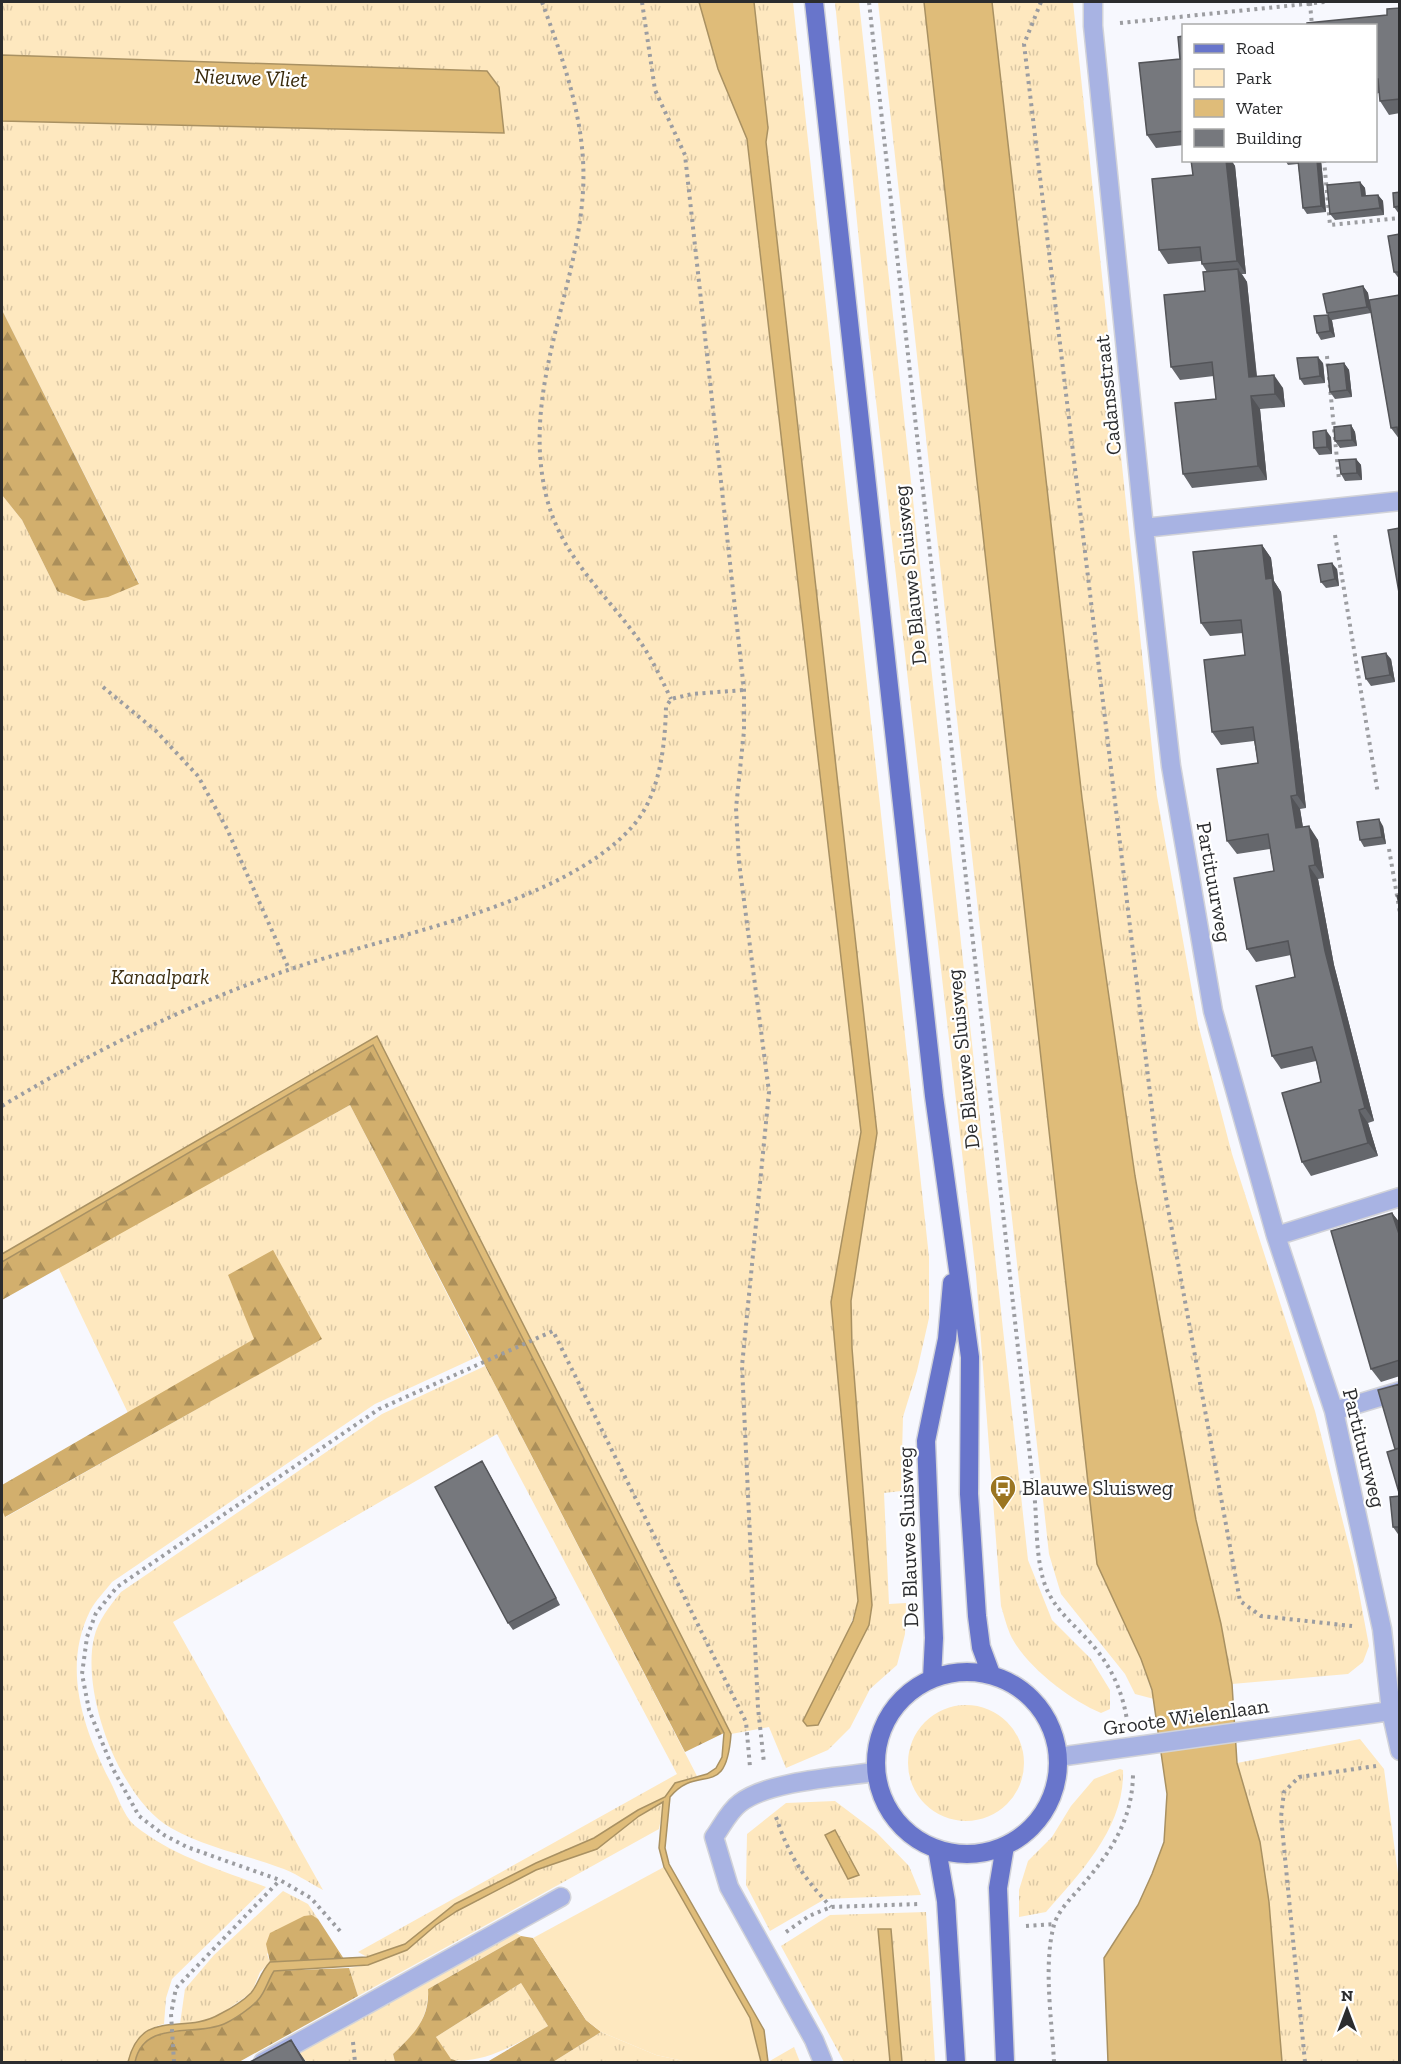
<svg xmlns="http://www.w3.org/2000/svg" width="1401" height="2064" font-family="'Zilla Slab',serif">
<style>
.grass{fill:url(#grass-tufts)}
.forest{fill:url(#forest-firs)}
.park{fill:#fee8bf}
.water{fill:#dfbc79;stroke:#a99162;stroke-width:1.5}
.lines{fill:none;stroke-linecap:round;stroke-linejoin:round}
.minor-casing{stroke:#d2d3d9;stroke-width:21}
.major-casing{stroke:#d2d3d9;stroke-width:21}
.path{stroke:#9c9da1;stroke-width:4;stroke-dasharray:3 4.5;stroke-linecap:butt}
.minor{stroke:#a8b3e3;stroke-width:18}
.major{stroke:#6875cb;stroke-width:18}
.wall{fill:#65676c}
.shaded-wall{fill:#535458}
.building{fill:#76787d;stroke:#535458;stroke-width:1.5}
.labels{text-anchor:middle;stroke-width:4.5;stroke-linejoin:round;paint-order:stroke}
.street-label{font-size:21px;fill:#2b2c2e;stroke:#fff}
.park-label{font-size:21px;font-style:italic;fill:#3d2e10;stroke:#fff}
.poi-label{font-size:21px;fill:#2b2c2e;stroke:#fff;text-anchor:start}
.water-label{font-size:22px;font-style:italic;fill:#38290b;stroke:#fff}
</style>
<defs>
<pattern id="grass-tufts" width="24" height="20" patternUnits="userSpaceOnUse" patternTransform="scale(1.5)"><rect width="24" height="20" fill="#fee8bf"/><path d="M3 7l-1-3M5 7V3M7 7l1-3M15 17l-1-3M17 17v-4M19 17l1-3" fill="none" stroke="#dac7a4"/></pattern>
<pattern id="forest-firs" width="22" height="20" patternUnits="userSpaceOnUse" patternTransform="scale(1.5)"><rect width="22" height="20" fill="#d2af6d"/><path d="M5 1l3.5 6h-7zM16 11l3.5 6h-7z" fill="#ab8f5a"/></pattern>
</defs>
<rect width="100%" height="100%" fill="#f7f8fe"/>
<!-- grass -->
<path class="grass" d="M2,2H699L718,69L747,139L861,1133L831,1302L858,1601L819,1725L868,1625L872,1605L852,1348L851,1301L877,1133L766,142L768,128L754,2H793L929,1257V1318L917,1371L903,1417L901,1491L884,1493L889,1604L906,1603L905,1634L897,1665L870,1689L850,1728L828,1750L786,1768L769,1727L731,1734L377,1036L2,1254V495L22,520L57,591L139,583L2,310V121L503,133L499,87L487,71L2,55Z
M835,2H859L1028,1560L1052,1620L1091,1659L1110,1690V1709L1101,1713C1070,1700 1024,1665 1010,1634C1006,1625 1004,1615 1001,1606L976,1275L868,331Z
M878,2H925L1097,1564L1141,1659L1154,1699L1135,1694L1125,1674L1061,1594L1049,1554Z
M992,2H1073L1157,796L1198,1024L1232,1154L1315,1411L1354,1566L1369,1646L1363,1662L1348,1674L1232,1684L1221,1624L1196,1520L1159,1313L1135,1176L1101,942L1082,798Z
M350,1105L479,1356L375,1404L112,1582C105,1591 95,1601 90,1611C62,1668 83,1728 110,1781C117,1794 123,1815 134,1825C172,1856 221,1870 266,1887L172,1979L166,1998L164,2024C145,2028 133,2044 128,2062H2V1510L6,1517L321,1339L228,1275L255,1339L128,1413L58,1267Z
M485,1366L697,1776L675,1783L665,1797L638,1810L594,1838L536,1863L455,1904L405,1944L367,1957L358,1952L677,1774L497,1434L173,1622L323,1890C308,1882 294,1872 278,1867C243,1854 204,1847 171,1828C120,1799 81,1694 94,1638C98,1620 110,1606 121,1592L382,1414Z
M908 1763a58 58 0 1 1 116 0a58 58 0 1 1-116 0Z
M1360,1739L1384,1769L1399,1881V2062H1282L1269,1902L1237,1763Z
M1120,1769L1123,1770C1125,1827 1081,1872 1046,1912L1019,1917V1890L1028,1861L1052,1837L1071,1806L1094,1779Z
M835,1801L876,1832L909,1866L921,1895L825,1899L770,1931L746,1885L747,1834L786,1803Z
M664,1802L659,1829L358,1996L349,1968L368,1965L407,1950L436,1925L457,1911L536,1870L597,1849L639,1816Z
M283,1891L308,1904L318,1919L312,1915L267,1954L270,1962L260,1972L252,1992L221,2014L202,2023L180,2024L185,1989L214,1955Z
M926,1912L935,2062H902L891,1929H879L890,2062H844L781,1946L830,1915Z
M513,1931L521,1936L428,1989C429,2019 414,2035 393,2054L395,2062H307L304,2059L280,2062Z
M521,1983L548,2026C523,2041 484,2064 453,2060C446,2056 440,2044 436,2037Z
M601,2032L656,2055L688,2062H553Z
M794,2047L800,2062H768Z"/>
<!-- forest -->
<path class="forest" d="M2,310L139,584L108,597L84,601L57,591L22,520L2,495Z
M373,1045L724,1733L685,1752L350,1105L2,1300V1262Z
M273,1250L322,1339L5,1517L2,1510V1485L254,1339L228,1275Z
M312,1915L318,1919L344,1959L270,1962L266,1944L270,1933L304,1916Z
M521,1936L533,1938L586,2020L601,2032L553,2062H487L548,2026L521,1983L436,2037L451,2059L461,2062H395L393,2054C413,2035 430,2019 428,1989Z
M349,1968L358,1996L239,2062H135C143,2019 194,2037 224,2024C235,2019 250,2008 258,2000C265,1993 268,1980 273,1971Z"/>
<!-- park -->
<path class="park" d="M664,1867L750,2018L761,2062H688L656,2055L601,2032L586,2020L533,1938Z"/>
<!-- water -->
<path class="water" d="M699,2H754L768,128L766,142L877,1133L851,1301L852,1348L872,1605L869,1625L818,1725L807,1726L803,1721L853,1621L858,1601L831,1302L861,1132L747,139L718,69Z
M924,2H992L1082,798L1101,942L1135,1176L1159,1313L1196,1520L1221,1624L1232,1684L1237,1763L1260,1842L1269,1902L1282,2062H1108L1104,1958L1138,1905L1152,1874L1164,1842L1167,1794L1152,1690L1141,1659L1097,1564Z
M2,55L487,71L499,87L504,133L2,121Z
M377,1036L731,1734C726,1802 699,1762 670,1797L665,1848L669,1864L764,2030L768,2062H761L750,2018L664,1867L659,1848L663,1802L639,1816L597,1849L536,1870L457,1911L436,1925L407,1950L368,1965L274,1971C268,1980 265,1993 258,2000C251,2008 235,2019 224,2024C194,2037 144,2019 135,2062H128C142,2006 183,2036 220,2014C230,2009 243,2001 251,1993C258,1985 260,1973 270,1962L367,1957L405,1944L455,1904L536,1863L594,1838L638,1810L665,1797L675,1783L707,1774L716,1768L722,1757L724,1733L373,1045L2,1262V1254Z
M835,1830L859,1875L848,1879L825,1835Z
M878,1929H891L902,2062H890Z"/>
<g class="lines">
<!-- minor casing -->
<g class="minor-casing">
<path id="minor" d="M1093,2V26L1144,528L1400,501
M1144,528L1171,766L1213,1011L1276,1236
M1400,1197L1276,1236L1334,1411L1382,1629L1391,1711L1400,1751
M1334,1411L1400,1391
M1058,1757L1391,1711
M263,2062L561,1897
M823,2062L814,2040L729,1887L714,1837C722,1826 729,1811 740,1803C768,1781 839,1777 875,1772"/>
</g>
<!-- major casing -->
<g class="major-casing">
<path id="major" d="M814,2L934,1096L970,1357L969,1494L977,1616L981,1647L991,1674
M876 1763a91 91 0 1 1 182 0a91 91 0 1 1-182 0Z
M932,1678L934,1638L926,1441L947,1339L952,1283
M1005,1846L998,1888L1005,2062
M937,1849L946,1901L956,2062"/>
</g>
<!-- path -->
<path class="path" d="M542,2C564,62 587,125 583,191C577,294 521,390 546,495C561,558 606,593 641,643C653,661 662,680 671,699
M642,2L655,90L685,155L744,690V731L736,808L739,862L769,1092L742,1366L758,1708L764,1763
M869,2L1035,1502C1037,1529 1036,1559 1045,1585C1056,1614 1081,1629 1099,1653C1114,1673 1123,1695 1127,1720
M1041,2L1024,44L1156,1143L1240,1601L1261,1616L1352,1626
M1310,3L1312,26
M1120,23L1325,2
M1324,160L1330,225L1400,218
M1327,356L1328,370
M1329,377L1339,480
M1335,535L1378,794
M103,687L156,731L198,776L227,829L289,969
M1389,849L1400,913
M2,1106C93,1051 187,1005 288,970C388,935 561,906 632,827C660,796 665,746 666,707L671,699L692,694L744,690
M997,1494L1034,1492
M776,1817C789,1856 803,1877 831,1907
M1026,1926L1054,1924
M340,1931L311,1898L280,1880L187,1847L164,1835L139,1816L113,1769L89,1710L82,1674L87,1637L96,1613L117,1587L379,1409L553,1331L746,1722L750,1767
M786,1932L809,1916L831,1907L919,1904
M353,2042L355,2062
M174,2062L171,2014L176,1988L280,1880
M1054,2062C1052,2021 1043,1965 1054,1925C1058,1911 1071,1898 1080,1888C1110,1853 1132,1822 1133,1775
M1305,2062L1281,1817L1284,1792L1299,1777L1376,1766"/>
<!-- minor -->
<use href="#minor" class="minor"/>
<!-- major -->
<use href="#major" class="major"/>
</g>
<!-- wall -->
<path class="wall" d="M1400,8V113L1389,115L1380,101L1379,93L1376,94V26L1387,15Z
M1184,36V145L1156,148L1147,135L1180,59Z
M1191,160H1231L1235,166L1246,274H1242L1247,282L1257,376L1283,388L1285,407L1260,409L1267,480L1192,488L1183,474L1216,399L1214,376L1180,380L1171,367L1205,291L1207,272L1202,264L1201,261L1168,264L1159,250L1193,175Z
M1285,160H1321L1326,212L1307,214L1303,208L1298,164L1288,165Z
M1360,182L1365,188L1366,196L1378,195L1383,201L1384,215L1335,220L1330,214Z
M1400,192V214H1399L1394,207Z
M1400,234V280L1394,272Z
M1363,286L1368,293L1369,300L1400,295V440L1391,428L1371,313L1332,320L1335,337L1321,340L1317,333L1328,315L1327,313Z
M1323,363L1325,383L1304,385L1300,379Z
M1344,363L1349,370L1352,397L1335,399L1330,392Z
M1351,425L1355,432L1357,446L1340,448L1335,441Z
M1331,437L1332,454L1319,455L1314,448Z
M1356,459L1361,465L1362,480L1345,481L1341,474Z
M1262,545L1271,558L1274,581L1281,592L1306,808L1300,809L1303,827L1318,840L1324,878L1318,879L1334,965L1374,1121L1368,1123L1378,1156L1311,1176L1302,1162L1321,1082L1316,1061L1281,1069L1272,1056L1295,977L1291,955L1256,962L1247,949L1274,871L1270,849L1237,854L1227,841L1258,763L1254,741L1221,745L1212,732L1245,655L1243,633L1210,636L1201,623Z
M1337,569L1339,586L1326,588L1321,582Z
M1391,659L1395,682L1371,686L1366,679Z
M1383,826L1386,844L1364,847L1360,840Z
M1392,1213L1400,1223V1376L1381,1382L1371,1369Z
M486,1468L560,1605L513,1630L508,1623Z
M1400,1496V1537L1393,1527Z"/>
<!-- shaded-wall -->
<path class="shaded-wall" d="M1226,160H1231L1235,166L1246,274L1237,261Z
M1317,160H1321L1326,212L1321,206Z
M1360,182L1365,188L1366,203L1362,196Z
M1378,195L1383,201L1384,215L1380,208Z
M1238,269L1247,282L1258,390L1249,377Z
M1363,286L1368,293L1371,313L1367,307Z
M1328,315L1332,321L1335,337L1330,331Z
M1318,357L1323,363L1325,383L1320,376Z
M1344,363L1349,370L1352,397L1347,390Z
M1274,375L1283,388L1285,407L1275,394Z
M1251,396L1260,409L1267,480L1258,466Z
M1351,425L1355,432L1357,446L1352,440Z
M1326,430L1331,437L1332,454L1327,447Z
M1356,459L1361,465L1362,480L1357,473Z
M1262,545L1271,558L1274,581L1281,592L1306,808L1297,795L1266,579Z
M1332,563L1337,569L1339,586L1335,579Z
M1386,653L1391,659L1395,682L1390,675Z
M1291,796L1300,809L1305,841L1296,828Z
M1379,819L1383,826L1386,844L1382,837Z
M1309,826L1318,840L1324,878L1315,865Z
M1309,866L1318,879L1334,965L1374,1121L1365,1108L1325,951Z
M1359,1110L1368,1123L1378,1156L1368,1143Z
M1392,1213L1400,1223V1237Z
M482,1461L486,1468L560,1605L556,1598Z
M291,2040L304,2059L306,2062H304Z"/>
<!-- building -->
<path class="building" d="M1400,8V99L1380,101L1378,79H1376V26H1307V23L1387,15V9Z
M1184,36V131L1147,135L1139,63L1180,59L1178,37Z
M1191,160H1226L1237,261L1202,264L1200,247L1159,250L1152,179L1193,175Z
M1298,160H1317L1321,206L1303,208Z
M1360,182L1362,196L1378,195L1380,208L1330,214L1327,185Z
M1400,192V206L1394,207L1393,193Z
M1400,234V272H1394L1388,236Z
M1238,269L1249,377L1274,375L1275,394L1251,396L1258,466L1183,474L1175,403L1216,399L1212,362L1171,367L1164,295L1205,291L1203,272Z
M1363,286L1367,307L1327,313L1323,294Z
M1400,295V439L1397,427L1391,428L1369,300Z
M1328,315L1330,331L1317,333L1314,316Z
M1318,357L1320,376L1300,379L1297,358Z
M1344,363L1347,390L1330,392L1327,365Z
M1351,425L1352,440L1335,441L1334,427Z
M1326,430L1327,447L1314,448L1313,432Z
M1356,459L1357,473L1341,474L1339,460Z
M1400,528V598L1388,530Z
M1262,545L1266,579L1272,578L1297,795L1291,796L1296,828L1309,826L1315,865L1309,866L1325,951L1365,1108L1359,1110L1368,1143L1302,1162L1282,1093L1321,1082L1317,1063L1312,1047L1272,1056L1256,986L1295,977L1288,941L1247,949L1234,878L1274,871L1268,834L1227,841L1217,769L1258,763L1253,727L1212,732L1204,660L1245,655L1241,620L1201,623L1193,552Z
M1332,563L1335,579L1321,582L1318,565Z
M1386,653L1390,675L1366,679L1362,657Z
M1379,819L1382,837L1360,840L1357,822Z
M1400,895V907L1397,896Z
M1392,1213L1400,1237V1360L1371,1369L1331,1231Z
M1400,1384V1448L1395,1449L1378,1390Z
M1400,1448V1496L1387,1452Z
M482,1461L556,1598L508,1623L435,1487Z
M1400,1496V1527H1393L1390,1497Z
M291,2040L304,2062H250Z"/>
<!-- icons -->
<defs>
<g id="bus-pin" transform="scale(1.35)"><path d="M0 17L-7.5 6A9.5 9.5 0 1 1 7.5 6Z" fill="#9b7521" stroke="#fff"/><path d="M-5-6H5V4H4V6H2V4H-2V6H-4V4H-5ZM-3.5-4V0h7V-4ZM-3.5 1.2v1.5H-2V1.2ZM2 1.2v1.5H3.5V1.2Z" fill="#fff"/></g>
</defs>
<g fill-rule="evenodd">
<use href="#bus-pin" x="1003" y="1488"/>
</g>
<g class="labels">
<!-- street labels -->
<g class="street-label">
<text transform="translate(1108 395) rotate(-96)" y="7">Cadansstraat</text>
<text transform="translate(910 575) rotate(-96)" y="7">De Blauwe Sluisweg</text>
<text transform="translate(1214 882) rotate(80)" y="7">Partituurweg</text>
<text transform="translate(963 1059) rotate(-96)" y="7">De Blauwe Sluisweg</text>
<text transform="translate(1364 1448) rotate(76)" y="7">Partituurweg</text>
<text transform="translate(908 1537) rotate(-92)" y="7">De Blauwe Sluisweg</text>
<text transform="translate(1186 1717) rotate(-8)" y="7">Groote Wielenlaan</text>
</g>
<!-- park labels -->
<g class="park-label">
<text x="160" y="984">Kanaalpark</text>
</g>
<!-- poi labels -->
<g class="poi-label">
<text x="1022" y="1495">Blauwe Sluisweg</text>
</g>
<!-- water labels -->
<g class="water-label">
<text transform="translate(251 77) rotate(2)" y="8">Nieuwe Vliet</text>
</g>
</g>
<!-- border -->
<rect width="1401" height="2064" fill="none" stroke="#2b2c2e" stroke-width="6"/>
<!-- legend -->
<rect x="1182" y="24" width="195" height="138" fill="#ffffff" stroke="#aaabab" stroke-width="1.5"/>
<rect x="1194" y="44" width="30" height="9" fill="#6875cb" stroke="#aaabab" stroke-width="1.5"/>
<text x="1236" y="54" font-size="18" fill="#2b2c2e">Road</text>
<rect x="1194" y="69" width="30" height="18" fill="#fee8bf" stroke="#aaabab" stroke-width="1.5"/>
<text x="1236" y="84" font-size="18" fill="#2b2c2e">Park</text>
<rect x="1194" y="99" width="30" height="18" fill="#dfbc79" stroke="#aaabab" stroke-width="1.5"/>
<text x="1236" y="114" font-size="18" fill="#2b2c2e">Water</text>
<rect x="1194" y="129" width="30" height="18" fill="#76787d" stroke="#aaabab" stroke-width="1.5"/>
<text x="1236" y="144" font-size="18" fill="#2b2c2e">Building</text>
<!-- north arrow -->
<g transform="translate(1347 2010)" stroke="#ffffff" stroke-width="4.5" paint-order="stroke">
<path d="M0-4.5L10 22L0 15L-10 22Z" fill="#2b2c2e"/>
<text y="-9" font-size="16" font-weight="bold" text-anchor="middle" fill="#2b2c2e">N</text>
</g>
</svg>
